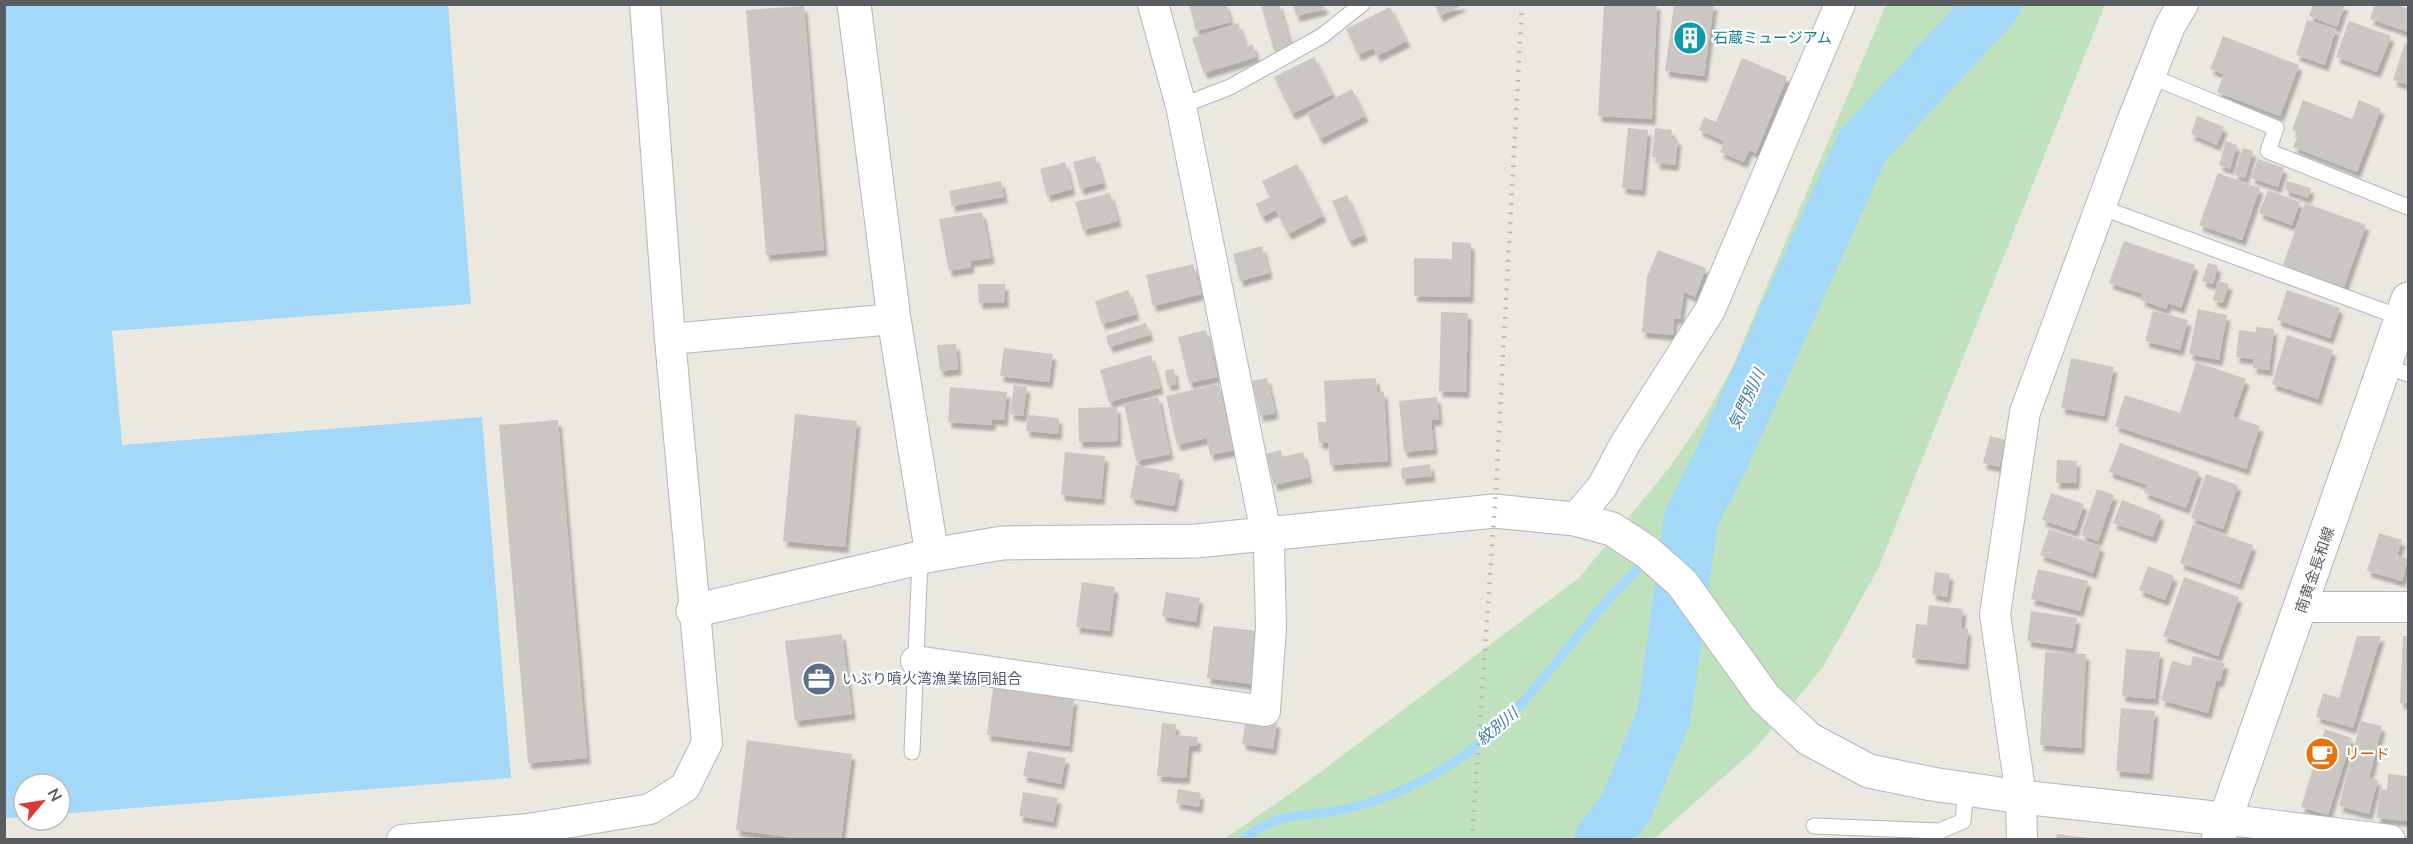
<svg xmlns="http://www.w3.org/2000/svg" width="2413" height="844" font-family="Mulish,'Noto Sans JP',sans-serif">
<style>
.green{fill:#c0e1be}
.water{fill:#a3d8f8}
.lines{fill:none;stroke-linecap:round;stroke-linejoin:round}
.stream{stroke:#a3d8f8;stroke-width:9}
.river{stroke:#a3d8f8;stroke-width:54}
.building{fill:#cbc6c2;filter:url(#shadow)}
.lane-casing{stroke:#b3b6ba;stroke-width:17}
.street-casing{stroke:#b3b6ba;stroke-width:32}
.secondary-casing{stroke:#b2b5ba;stroke-width:35}
.lane{stroke:#fff;stroke-width:15}
.street{stroke:#fff;stroke-width:30}
.secondary{stroke:#fff;stroke-width:33}
.rail{stroke:#b1b2b2;stroke-width:4.5;stroke-dasharray:1.5 8;stroke-linecap:butt}
.labels{text-anchor:middle;stroke-width:4.5;stroke-linejoin:round;paint-order:stroke}
.culture-label{font-size:15px;fill:#0d838f;stroke:#fff;text-anchor:start}
.street-label{font-size:15px;fill:#595c60;stroke:#fff}
.service-label{font-size:15px;fill:#4e5e75;stroke:#fff;text-anchor:start}
.food-label{font-size:15px;fill:#c56008;stroke:#fff;text-anchor:start}
.water-label{font-size:16px;font-style:italic;fill:#427aa7;stroke:#fff}
</style>
<defs>
<filter id="shadow"><feDropShadow dx="3.5" dy="6" stdDeviation="1.5" flood-color="#0004"/></filter>
</defs>
<rect width="100%" height="100%" fill="#ebe8e0"/>
<!-- green -->
<path class="green" d="M1886,5H2105L1878,569L1823,667L1756,748L1654,839L1223,840L1311,779L1579,578L1669,468L1705,416L1732,368Z"/>
<!-- water -->
<path class="water" d="M5,4L448,5L471,304L112,331L122,445L482,417L511,778L60,814V784H24V817L5,818Z"/>
<g class="lines">
<!-- stream -->
<path class="stream" d="M1243,840C1281,808 1303,819 1345,809C1381,801 1415,786 1446,767C1510,729 1550,668 1597,612C1625,578 1660,549 1691,519"/>
<!-- river -->
<path class="river" d="M1601,840L1626,807L1664,716L1691,519L1722,458L1863,145L1994,4"/>
</g>
<!-- building -->
<path class="building" d="M1189,4H1226L1231,22L1196,31Z
M1279,4L1291,46L1274,51L1261,5Z
M1293,4H1323L1324,9L1296,16Z
M1434,4H1465L1440,16Z
M1604,4H1657L1652,119L1598,116Z
M1674,4H1714L1704,76L1665,71Z
M2313,4H2345L2337,27L2309,16Z
M2375,4H2396L2408,9V32L2370,19Z
M804,6L824,250L766,255L746,10Z
M1390,7L1407,41L1377,56L1373,48L1358,55L1346,29Z
M2307,20L2336,29L2325,65L2296,55Z
M2349,21L2391,36L2377,72L2336,57Z
M1238,23L1246,47L1253,44L1256,57L1204,73L1192,38Z
M2223,36L2299,65L2280,116L2217,92L2224,74L2210,69Z
M2405,43L2408,44V85L2393,80Z
M1314,57L1333,94L1292,114L1274,77Z
M1742,58L1787,77L1756,153L1749,150L1744,162L1720,152L1724,141L1699,130L1704,117L1716,122Z
M1352,89L1365,116L1320,139L1307,113Z
M2303,100L2352,119L2359,100L2381,109L2357,172L2293,147L2299,132L2292,130Z
M2197,116L2224,127L2217,145L2191,134Z
M1628,128L1648,130L1642,190L1622,188Z
M1655,128L1672,130L1671,138L1678,139L1675,165L1656,163L1657,157H1652Z
M2226,141L2237,145L2230,169L2219,165Z
M2243,148L2253,151L2245,178L2234,175Z
M1095,156L1103,183L1080,189L1073,162Z
M2258,159L2284,168L2278,187L2251,178Z
M1065,162L1072,189L1047,196L1040,169Z
M1297,164L1323,216L1288,234L1276,210L1262,217L1256,204L1270,197L1262,181Z
M2218,173L2260,188L2242,240L2199,225Z
M1001,181L1004,197L952,206L949,191Z
M2287,181L2311,188L2308,198L2285,190Z
M2268,190L2300,202L2292,225L2259,213Z
M1110,193L1118,221L1083,230L1075,202Z
M1347,195L1364,235L1349,241L1332,201Z
M2305,203L2366,225L2344,287L2283,265Z
M982,212L991,258L970,261L971,267L949,271L939,219Z
M2124,241L2195,265L2181,308L2168,303L2166,309L2141,300L2143,294L2109,283Z
M1452,242L1471,243L1470,297L1414,296V258L1452,259Z
M1262,246L1269,273L1240,281L1233,254Z
M1658,250L1706,268L1695,297L1684,292L1680,319L1674,318L1673,335L1642,332L1647,277Z
M2208,263L2218,266L2213,284L2202,281Z
M1193,264L1201,294L1153,306L1146,275Z
M2218,281L2229,284L2223,303L2213,300Z
M978,284H1005V302L979,303Z
M1128,290L1136,314L1102,324L1095,301Z
M2287,290L2340,308L2330,338L2277,320Z
M2198,309L2227,315L2219,360L2189,354Z
M2153,311L2188,320L2180,350L2145,341Z
M1441,312L1468,313L1466,392L1439,391Z
M1146,323L1150,335L1109,347L1106,336Z
M2256,327L2274,329L2269,370L2253,368L2254,359L2236,357L2239,330L2256,332Z
M1206,330L1217,377L1189,383L1178,337Z
M2287,335L2333,350L2318,399L2272,384Z
M956,344L958,369L940,371L937,345Z
M1004,348L1053,354L1049,382L1000,376Z
M1151,355L1160,388L1109,402L1100,370Z
M2071,358L2114,367L2104,416L2061,408Z
M2196,362L2246,379L2233,417L2260,426L2246,469L2115,426L2125,395L2180,413Z
M1174,369L1176,384L1167,385L1165,370Z
M1267,378L1275,413L1260,416L1252,381Z
M1376,378L1377,393L1384,392L1388,461L1330,465L1328,443H1319L1317,422H1326L1324,381Z
M1219,384L1234,450L1210,455L1207,438L1177,445L1166,396Z
M1014,385L1027,387L1023,416L1010,414Z
M950,387L1007,392L1004,420L992,419V425L948,422Z
M1158,397L1170,454L1136,461L1124,404Z
M1437,397L1439,419L1431,420L1434,449L1404,452L1399,401Z
M1117,407L1118,441L1079,442L1078,408Z
M795,414L857,421L845,547L783,541Z
M1028,415L1059,418L1058,434L1026,431Z
M558,420L587,758L528,763L499,425Z
M1990,436L2006,440L1999,467L1983,463Z
M2120,443L2199,472L2186,508L2144,493L2147,485L2109,472Z
M1281,450L1282,457L1303,452L1309,477L1274,485L1266,454Z
M1065,452L1105,456L1101,499L1061,495Z
M2057,460L2077,461L2076,483H2056Z
M1430,464L1432,476L1402,479L1401,468Z
M1136,465L1180,474L1174,506L1130,498Z
M2206,474L2238,485L2223,529L2191,518Z
M2097,489L2114,495L2098,541L2081,535Z
M2051,493L2084,504L2075,531L2042,520Z
M2122,500L2161,515L2153,537L2113,523Z
M2193,524L2253,545L2239,584L2180,563Z
M2049,529L2101,546L2093,573L2040,555Z
M2379,533L2402,540L2397,555L2408,559L2402,581L2367,571Z
M2148,566L2174,576L2165,600L2139,590Z
M2038,569L2088,581L2080,611L2031,599Z
M1935,572L1950,574L1947,597L1932,594Z
M2184,577L2239,597L2218,656L2163,636Z
M1082,582L1115,587L1109,631L1076,627Z
M1166,592L1200,598L1196,622L1162,616Z
M1929,605L1963,609L1961,628L1968,629L1965,664L1912,658L1916,624L1927,625Z
M2031,611L2077,618L2072,648L2027,641Z
M1213,626L1258,631L1251,684L1207,678Z
M842,634L852,714L795,721L785,641Z
M2357,636H2381L2353,728L2316,717L2323,693L2339,698Z
M2403,636H2408V703H2400Z
M2126,649L2160,652L2155,699L2122,696Z
M2045,652L2086,654L2081,748L2040,745Z
M2193,656L2225,663L2220,681H2216L2208,713L2161,700L2172,661L2190,666Z
M993,688L1074,699L1069,746L987,735Z
M2121,708L2155,711L2149,774L2116,771Z
M1246,717L1277,722L1273,749L1242,744Z
M2361,721L2382,726L2369,778L2378,780L2369,814L2339,806Z
M1162,723L1176,724L1175,735L1198,737L1197,746H1189L1186,778L1157,776Z
M2325,729L2352,738L2328,815L2301,807Z
M747,740L852,754L841,840H809L736,830Z
M1028,751L1066,758L1061,784L1023,776Z
M2388,774L2408,776V821L2377,818L2380,789L2387,790Z
M1178,789L1201,793L1199,807L1176,803Z
M1023,792L1058,798L1053,822L1019,816Z
M2057,834L2088,838V840H2056Z"/>
<g class="lines">
<!-- lane casing -->
<g class="lane-casing">
<path id="lane" d="M2150,76L2276,128L2268,151L2408,207
M1181,106L1230,87L1322,36L1362,4
M2100,207L2402,318
M2385,366L2408,374
M912,752L920,558
M1814,826L1940,831L1963,821L1966,788"/>
</g>
<!-- street casing -->
<g class="street-casing">
<path id="street" d="M670,339L894,319
M1575,519L1602,487L1625,444L1710,310L1840,4
M2302,607H2408
M916,661L1265,711L1271,627L1269,548L1181,106L1153,4
M2223,819L2390,840
M402,840L528,829L650,809L685,787L707,743L670,339L645,4
M2022,840L2021,797L1995,614L2025,412L2131,124L2170,26L2183,4"/>
</g>
<!-- secondary casing -->
<g class="secondary-casing">
<path id="secondary" d="M854,4L894,319L932,555
M693,611L932,555L1002,543L1196,541L1494,511L1575,519L1612,529L1647,552L1682,583L1765,698L1809,739L1869,771L1932,784L2021,797L2223,819
M2218,840L2408,299"/>
</g>
<!-- lane -->
<use href="#lane" class="lane"/>
<!-- street -->
<use href="#street" class="street"/>
<!-- secondary -->
<use href="#secondary" class="secondary"/>
<!-- rail -->
<path class="rail" d="M1472,840L1496,488L1522,4"/>
</g>
<!-- icons -->
<defs>
<g id="building-disc" transform="scale(1.725)"><circle r="9.5" fill="#0f9aa8" stroke="#fff"/><path d="M-4-6H4V6H1V3H-1V6H-4ZM-2.5-4.3h1.7v1.8h-1.7ZM.8-4.3h1.7v1.8H.8ZM-2.5-1h1.7V.8h-1.7ZM.8-1h1.7V.8H.8Z" fill="#fff"/></g>
<g id="office-disc" transform="scale(1.725)"><circle r="9.5" fill="#5c6f8a" stroke="#fff"/><path d="M-6-3h4V-5.5h4V-3h4V5H-6ZM-1-4.5V-3h2v-1.5ZM-6 0V1H6V0Z" fill="#fff"/></g>
<g id="cafe-disc" transform="scale(1.725)"><circle r="9.5" fill="#e8710a" stroke="#fff"/><path d="M-5.5-4.5H6V0H3Q3 3.5 0 3.5H-2.5Q-5.5 3.5-5.5 0ZM3-3.2v2h1.7v-2ZM-6 4.5H4V6H-6Z" fill="#fff"/></g>
</defs>
<g fill-rule="evenodd">
<use href="#building-disc" x="1690" y="38"/>
<use href="#office-disc" x="819" y="679"/>
<use href="#cafe-disc" x="2322" y="754"/>
</g>
<g class="labels">
<!-- culture labels -->
<g class="culture-label">
<text x="1713" y="43">石蔵ミュージアム</text>
</g>
<!-- street labels -->
<g class="street-label">
<text transform="translate(2315 570) rotate(-71)" y="5">南黄金長和線</text>
</g>
<!-- service labels -->
<g class="service-label">
<text x="842" y="684">いぶり噴火湾漁業協同組合</text>
</g>
<!-- food labels -->
<g class="food-label">
<text x="2345" y="759">リード</text>
</g>
<!-- water labels -->
<g class="water-label">
<text transform="translate(1746 399) rotate(-65)" y="6">気門別川</text>
<text transform="translate(1497 726) rotate(-40)" y="6">紋別川</text>
</g>
</g>
<!-- border -->
<rect width="2413" height="844" fill="none" stroke="#595c60" stroke-width="12"/>
<!-- north arrow -->
<g transform="translate(42 802) rotate(61)"><circle r="28" fill="#ffffff" stroke="#bdbebf" stroke-width="1.5"/>
<path d="M0-4.5L10 22L0 15L-10 22Z" fill="#db3936"/>
<text y="-9" font-size="16" font-weight="bold" text-anchor="middle" fill="#595c60">N</text>
</g>
</svg>
